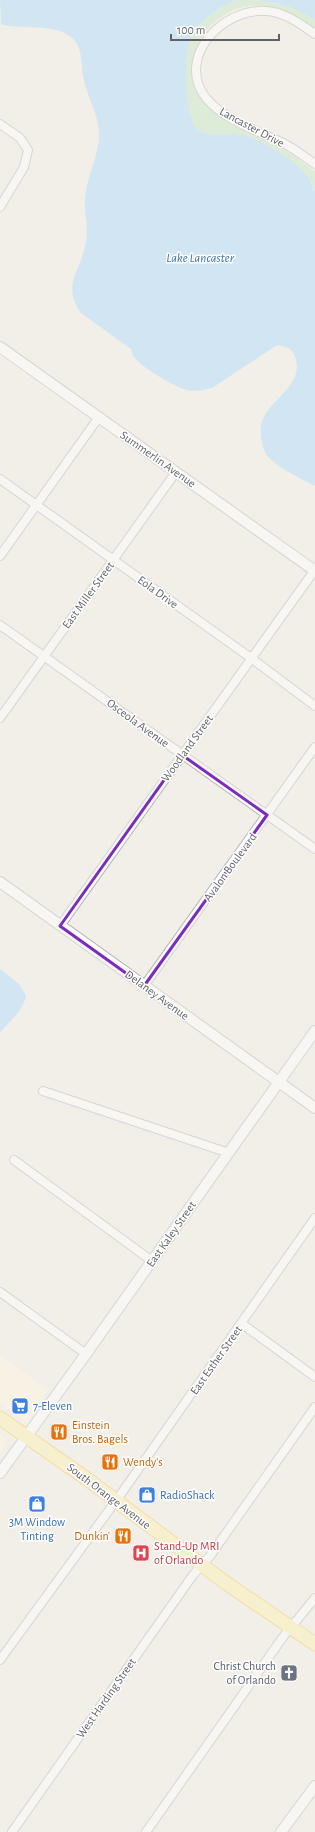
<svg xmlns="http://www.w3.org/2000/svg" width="315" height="1832" font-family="'Alegreya Sans',sans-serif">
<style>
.commercial{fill:#fef7e0}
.medical{fill:#fce8e6}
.green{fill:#c5e8c5}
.water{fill:#aadaff}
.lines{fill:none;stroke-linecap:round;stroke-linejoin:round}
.minor-casing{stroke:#b5b8bc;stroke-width:10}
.tertiary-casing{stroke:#b5b8bc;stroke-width:12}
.primary-casing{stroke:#f2c960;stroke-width:15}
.minor{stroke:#fff;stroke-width:8}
.tertiary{stroke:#fff;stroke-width:10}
.primary{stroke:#fff2af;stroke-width:13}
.marked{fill:none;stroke:#7b2cbf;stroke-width:3;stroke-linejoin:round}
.labels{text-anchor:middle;stroke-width:3;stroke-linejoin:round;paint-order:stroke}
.street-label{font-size:12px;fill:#5f6368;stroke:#fff}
.shop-label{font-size:12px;fill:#366cbe;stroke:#fff;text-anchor:start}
.food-label{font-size:12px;fill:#c56008;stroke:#fff;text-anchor:start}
.health-label{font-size:12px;fill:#be3a42;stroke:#fff;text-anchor:start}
.worship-label{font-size:12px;fill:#5b616d;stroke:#fff;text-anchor:end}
.water-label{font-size:13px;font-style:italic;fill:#4174aa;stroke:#fff}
</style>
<rect width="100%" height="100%" fill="#f1efe8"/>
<!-- commercial -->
<path class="commercial" d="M0,1355L48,1390L28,1423L0,1403Z
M0,1433L6,1442L0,1454Z"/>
<!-- medical -->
<path class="medical" d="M141,1537L156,1548L141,1568L127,1558Z"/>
<!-- green -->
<path class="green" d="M240,0C273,0 287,3 315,20V30C298,19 284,9 263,6C214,0 172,58 203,100C217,120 243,128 264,139C283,148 299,159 315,172V192C314,188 313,183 310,180C301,168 257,138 242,135C229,132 212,138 200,131C184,123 184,69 187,52C188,45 190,39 194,33C204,18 223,3 240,0Z"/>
<!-- water -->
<path class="water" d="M0,0H240C221,3 200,21 191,38C183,54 183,122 200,131C212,138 229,132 242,135C261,139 301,164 310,180C312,184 313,188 315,192V486C302,479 271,465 265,452C261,443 259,428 263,419C272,398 302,386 296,360C293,348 288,347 277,345L212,388C204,390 195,392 187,390C173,386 144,369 134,357C132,355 132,351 131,349L81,313C61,285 81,271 86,242C89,228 84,214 85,200C86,177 100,155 99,132C98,112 86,95 83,76C81,63 83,46 71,37C52,22 23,31 1,24Z
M255,0H315V20C294,7 280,2 255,0Z
M0,969L19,984L26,996C23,1011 9,1021 0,1033Z"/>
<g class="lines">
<!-- minor casing -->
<g class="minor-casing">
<path id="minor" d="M315,34C300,24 285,12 266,11C222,8 175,58 206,98C225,121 259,131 285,144C296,150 305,157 315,164
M0,124L20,138L28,150L24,167L0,207
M0,479L251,658L315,706
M0,556L99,417
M0,625L315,849
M0,718L176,472
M60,926L314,571
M144,986L315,747
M43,1091L229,1153
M14,1160L152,1261
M0,1292L86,1354
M241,1323L315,1377
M0,1660L123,1491L315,1218
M12,1832L193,1575L210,1556L315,1407
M146,1832L283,1637L315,1598"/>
</g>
<!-- tertiary casing -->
<g class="tertiary-casing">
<path id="tertiary" d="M0,347L315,571
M0,882L315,1108
M0,1473L86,1354L315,1031
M281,1832L315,1786"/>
</g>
<!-- primary casing -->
<g class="primary-casing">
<path id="primary" d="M0,1418L87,1479L226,1583L315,1644"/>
</g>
<!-- minor -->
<use href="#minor" class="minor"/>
<!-- tertiary -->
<use href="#tertiary" class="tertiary"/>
<!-- primary -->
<use href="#primary" class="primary"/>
</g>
<!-- marked area -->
<path d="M0 0H315V1832H0ZM182,755L267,815L144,986L60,926Z" fill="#f1efe8" fill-opacity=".55" fill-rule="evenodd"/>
<path class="marked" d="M182,755L267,815L144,986L60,926Z"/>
<!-- icons -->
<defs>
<g id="supermarket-square" transform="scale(0.9)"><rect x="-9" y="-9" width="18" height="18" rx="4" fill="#3f7fe0" stroke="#fff"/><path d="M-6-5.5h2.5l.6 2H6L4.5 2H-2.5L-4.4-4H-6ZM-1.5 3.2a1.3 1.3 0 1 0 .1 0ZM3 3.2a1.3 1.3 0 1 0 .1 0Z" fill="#fff"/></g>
<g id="restaurant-square" transform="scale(0.9)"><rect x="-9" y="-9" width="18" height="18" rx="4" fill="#e8710a" stroke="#fff"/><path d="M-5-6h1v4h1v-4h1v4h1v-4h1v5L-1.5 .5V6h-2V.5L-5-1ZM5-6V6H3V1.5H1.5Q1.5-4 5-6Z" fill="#fff"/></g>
<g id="shop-square" transform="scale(0.9)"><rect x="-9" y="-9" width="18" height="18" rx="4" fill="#3f7fe0" stroke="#fff"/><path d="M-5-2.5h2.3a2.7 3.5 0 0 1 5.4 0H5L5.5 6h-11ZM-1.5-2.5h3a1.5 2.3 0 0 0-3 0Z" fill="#fff"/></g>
<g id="hospital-square" transform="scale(0.9)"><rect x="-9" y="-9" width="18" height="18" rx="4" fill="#e0444e" stroke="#fff"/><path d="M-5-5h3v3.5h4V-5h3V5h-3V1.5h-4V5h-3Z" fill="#fff"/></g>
<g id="church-square" transform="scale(0.9)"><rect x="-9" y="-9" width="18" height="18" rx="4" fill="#6b7280" stroke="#fff"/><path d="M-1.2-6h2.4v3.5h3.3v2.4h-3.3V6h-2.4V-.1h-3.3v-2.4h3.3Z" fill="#fff"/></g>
</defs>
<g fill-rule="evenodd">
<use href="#supermarket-square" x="20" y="1406"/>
<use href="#restaurant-square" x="59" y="1432"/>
<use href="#restaurant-square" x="110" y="1462"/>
<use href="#shop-square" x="147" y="1495"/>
<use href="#shop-square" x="37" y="1504"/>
<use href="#restaurant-square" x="123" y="1536"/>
<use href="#hospital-square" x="141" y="1553"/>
<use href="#church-square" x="289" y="1673"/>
</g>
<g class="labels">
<!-- street labels -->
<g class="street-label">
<text transform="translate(252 127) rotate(28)" y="4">Lancaster Drive</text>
<text transform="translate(158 459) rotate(35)" y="4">Summerlin Avenue</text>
<text transform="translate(158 592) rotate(36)" y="4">Eola Drive</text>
<text transform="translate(88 595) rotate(-54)" y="4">East Miller Street</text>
<text transform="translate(138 723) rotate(36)" y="4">Osceola Avenue</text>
<text transform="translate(187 748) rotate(-54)" y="4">Woodland Street</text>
<text transform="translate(230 867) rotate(-54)" y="4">Avalon Boulevard</text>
<text transform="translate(157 995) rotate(36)" y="4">Delaney Avenue</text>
<text transform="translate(171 1234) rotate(-55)" y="4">East Kaley Street</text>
<text transform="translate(216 1360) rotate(-55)" y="4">East Esther Street</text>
<text transform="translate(109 1496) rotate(37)" y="4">South Orange Avenue</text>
<text transform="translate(106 1698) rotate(-55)" y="4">West Harding Street</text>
</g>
<!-- shop labels -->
<g class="shop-label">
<text x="33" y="1410">7-Eleven</text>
<text x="160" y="1499">RadioShack</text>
<text x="37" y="1526" text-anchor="middle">3M Window<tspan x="37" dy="14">Tinting</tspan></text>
</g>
<!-- food labels -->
<g class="food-label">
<text x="72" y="1429">Einstein<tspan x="72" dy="14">Bros. Bagels</tspan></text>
<text x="123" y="1466">Wendy's</text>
<text x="110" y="1540" text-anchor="end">Dunkin'</text>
</g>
<!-- health labels -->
<g class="health-label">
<text x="154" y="1550">Stand-Up MRI<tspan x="154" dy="14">of Orlando</tspan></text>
</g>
<!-- worship labels -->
<g class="worship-label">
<text x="276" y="1670">Christ Church<tspan x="276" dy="14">of Orlando</tspan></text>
</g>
<!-- water labels -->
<g class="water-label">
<text x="200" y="262">Lake Lancaster</text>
</g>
</g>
<!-- scale -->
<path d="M171 34v6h108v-6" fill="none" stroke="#5f6368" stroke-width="2"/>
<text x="177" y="34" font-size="12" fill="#5f6368" stroke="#ffffff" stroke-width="3" paint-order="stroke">100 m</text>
</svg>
